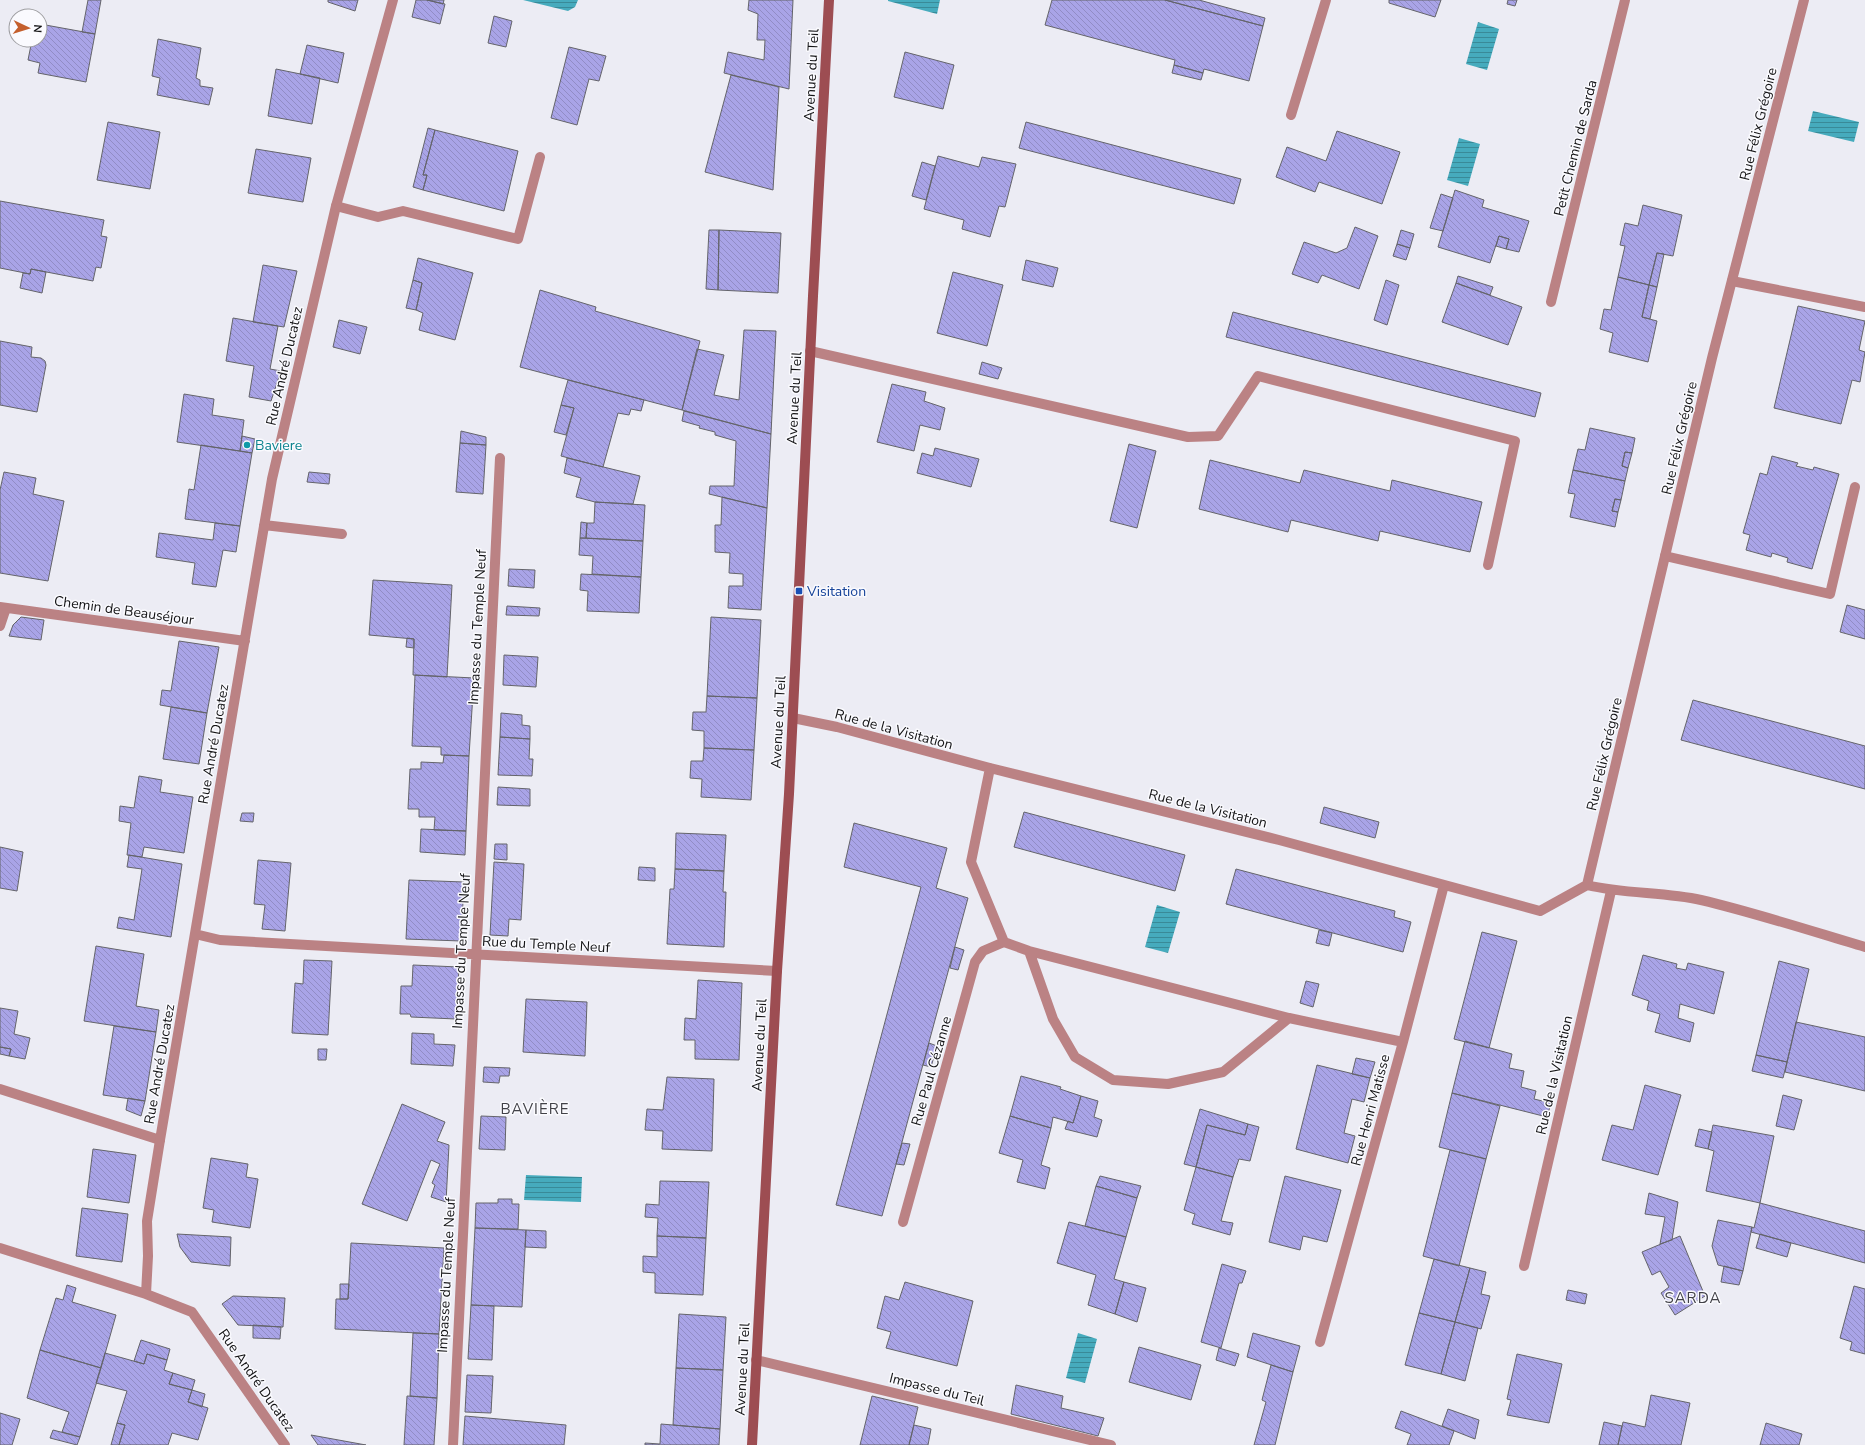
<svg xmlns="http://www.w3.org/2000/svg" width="1865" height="1445" font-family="'Nunito Sans',sans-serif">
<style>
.water{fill:url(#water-rules)}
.building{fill:url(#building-back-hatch);stroke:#64646a}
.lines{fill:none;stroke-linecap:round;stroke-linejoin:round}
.service{stroke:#bb8284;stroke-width:10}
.minor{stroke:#bb8284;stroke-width:10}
.secondary{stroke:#9d4d52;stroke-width:10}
.culture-dot{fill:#0f9aa8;stroke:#fafafe;stroke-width:1.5}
.transit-dot{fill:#1a4fb4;stroke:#fafafe;stroke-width:1.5}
.labels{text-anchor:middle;stroke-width:3;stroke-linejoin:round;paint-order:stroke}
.street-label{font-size:14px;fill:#131315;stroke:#fafafe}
.culture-label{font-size:14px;fill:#0d838f;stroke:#fafafe;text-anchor:start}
.transit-label{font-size:14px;fill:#164399;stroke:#fafafe;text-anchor:start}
.neighbourhood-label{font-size:15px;letter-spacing:1px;fill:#414147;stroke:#fafafe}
</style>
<defs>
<pattern id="water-rules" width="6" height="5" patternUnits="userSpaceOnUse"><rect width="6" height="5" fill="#46abbd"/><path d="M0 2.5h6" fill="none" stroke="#398a98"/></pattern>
<pattern id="building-back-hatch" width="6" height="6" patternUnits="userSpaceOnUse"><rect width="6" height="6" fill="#a9a4e7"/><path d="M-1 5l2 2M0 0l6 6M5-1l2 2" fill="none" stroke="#918cc5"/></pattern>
</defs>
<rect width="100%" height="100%" fill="#ececf4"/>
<!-- water -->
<path class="water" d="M523,0H578L575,7L568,11Z
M888,0H940L937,14L888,1Z
M1478,22L1499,29L1487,70L1466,64Z
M1813,111L1859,122L1854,142L1808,131Z
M1459,138L1480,144L1468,186L1447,180Z
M1157,905L1180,912L1168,953L1145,947Z
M526,1175L582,1177L581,1202L524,1200Z
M1078,1333L1097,1339L1085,1383L1066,1378Z"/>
<!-- building -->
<path class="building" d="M88,0H101L95,34L82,32Z
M328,0H358L355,11L328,2Z
M416,0H427L445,4L440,24L412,17Z
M427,0H444L443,4Z
M749,0H793L789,89L724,73L728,52L764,60L765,40H757L758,14L748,10Z
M1052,0H1165L1263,26L1249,81L1204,69L1203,73L1174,65L1175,60L1045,25Z
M1165,0H1199L1265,18L1263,26Z
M1389,0H1441L1435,17L1389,3Z
M1508,0H1517L1515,6L1507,4Z
M494,16L512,21L506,47L488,43Z
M40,24L95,34L86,82L38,73L40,63L28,60L32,40H40Z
M158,39L201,48L196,78L200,80V86L213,88L209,105L157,95L160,78L152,76Z
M307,45L344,53L338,83L300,74Z
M569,47L606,56L599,81L589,79L577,125L551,118Z
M905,52L954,65L943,109L894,97Z
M1174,65L1203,73L1201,80L1172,73Z
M276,69L320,78L312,124L268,116Z
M731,75L779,87L773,190L705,172Z
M108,122L160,132L150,189L97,180Z
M1026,122L1241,179L1234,204L1019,148Z
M428,128L435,130L423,175H427L423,190L413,187Z
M435,130L518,151L504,211L423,190L427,175H423Z
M1337,131L1400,152L1382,204L1319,182L1315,192L1276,177L1287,147L1326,161Z
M256,149L311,158L303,202L248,193Z
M938,156L979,167L982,157L1016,164L1005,207L999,206L990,237L962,229L964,220L924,209Z
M922,162L935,166L926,200L912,196Z
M1455,190L1484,200L1482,207L1529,221L1519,252L1506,249L1509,239L1499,236L1490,263L1438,247Z
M1441,194L1453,198L1443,231L1430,228Z
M0,201L104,220L101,236L107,237L101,268L96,267L93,281L31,269L30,274L0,268Z
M1643,205L1682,215L1673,256L1657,253L1649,285L1618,277L1625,246L1620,245L1625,223L1638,226Z
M1355,227L1378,236L1359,289L1322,275L1318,283L1292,274L1304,242L1336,253L1347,248Z
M709,230H719L718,290L706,289Z
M719,230L781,233L778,293L718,290Z
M1401,230L1414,234L1410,248L1397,244Z
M1499,236L1509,239L1506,249L1496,246Z
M1397,244L1410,248L1406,260L1393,256Z
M1657,253L1664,254L1657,287L1649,285Z
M418,258L473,273L455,340L419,330L423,313L416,310L422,283L413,280Z
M1026,260L1058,268L1053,287L1022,280Z
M263,265L297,271L284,327L253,322Z
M31,269L46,272L42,293L20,288L23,273L30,274Z
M953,272L1003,285L987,346L937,333Z
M1458,276L1493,287L1490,295L1456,283Z
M1618,277L1649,285L1642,317L1657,321L1648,362L1609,352L1613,333L1600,329L1604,309L1611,310Z
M413,280L422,283L416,310L406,308Z
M1386,280L1399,285L1387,325L1374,320Z
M1456,283L1522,307L1508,345L1442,322Z
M1649,285L1657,287L1650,319L1642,317Z
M540,290L596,307L595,311L700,341L682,410L520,367Z
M1798,306L1865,321L1859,350L1865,352L1860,382L1852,380L1841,424L1774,408Z
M1233,312L1541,393L1535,417L1226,337Z
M233,318L278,326L270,369L281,371L271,401L249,397L254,366L226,361Z
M339,320L367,327L360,354L333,347Z
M744,330L776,331L771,434L682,410L697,349L724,355L714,395L739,400Z
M0,341L32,347L31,357L41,358L45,361L46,365L37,412L0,405Z
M982,362L1002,368L998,379L979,374Z
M568,380L644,400L641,411L631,409L629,415L618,413L603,467L561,456L574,408L561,405Z
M892,384L926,392L924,401L945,408L940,430L920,425L914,451L877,442Z
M184,394L214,399L212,415L244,420L240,451L177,442Z
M561,405L574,408L566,435L554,432Z
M684,411L771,434L767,508L709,494L710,486H734L736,441L715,435V432L699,428L700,426L682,421Z
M1590,428L1635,438L1632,453L1625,452L1622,466L1628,468L1625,481L1573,470L1578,449L1585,450Z
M461,431L486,437V445L460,443Z
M242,436L255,439L252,453L240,451Z
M460,443L486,445L483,494L456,492Z
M1129,444L1156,451L1137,528L1110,521Z
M201,445L252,453L240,526L185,519L189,489L194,490Z
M935,448L979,459L971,487L917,473L922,453L933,456Z
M1625,452L1632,453L1628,468L1622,466Z
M1772,456L1798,463L1796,466L1813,470L1814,467L1839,474L1812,569L1787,562L1788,558L1772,553L1771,557L1746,550L1750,535L1743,533L1760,473L1767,475Z
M567,458L640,476L633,504L595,502L576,497L581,478L564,473Z
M1210,460L1300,483L1304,470L1390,491L1392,480L1482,502L1470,552L1380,531L1378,541L1291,520L1288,532L1199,509Z
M1573,470L1625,481L1621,500L1615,499L1612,511L1618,512L1615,527L1570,517L1575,494L1568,493Z
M4,472L36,478L33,494L64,501L48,581L0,573V490Z
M309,472L330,474L329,484L307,482Z
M722,497L767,508L761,610L728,608L729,586H743V574L729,573L730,553L715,552V525H721Z
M1615,499L1621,500L1618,512L1612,511Z
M595,502L645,505L643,541L586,538L587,523H594Z
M581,522L587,523L586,538H580Z
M215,523L240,526L236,552L223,550L216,587L192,584L195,563L156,557L159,533L213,540Z
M580,538L643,541L641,577L592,574L593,556L579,555Z
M509,569L535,570L534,588L508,586Z
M581,574L641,577L639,613L587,611L588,591L580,590Z
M373,580L452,585L447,677L413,675L414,639L369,635Z
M1847,605L1865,610V639L1840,632Z
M507,606L540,608L539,616L506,615Z
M21,617L44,620L41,640L9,636L13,625Z
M711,617L761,620L757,698L707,696Z
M407,638L414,639V648L406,647Z
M179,641L219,647L207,713L160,705L162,690L171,691Z
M504,655L538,657L536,687L503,685Z
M415,675L474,678L469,756L441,755V747L412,746Z
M707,696L757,698L754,750L704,748V731L692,730L693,712H706Z
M1693,700L1865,746V789L1681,740Z
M171,707L207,713L199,764L163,759Z
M501,713L522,715V725L530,726V739L500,737Z
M500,737L530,739L529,759H533L532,776L498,775Z
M704,748L754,750L751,800L701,797L702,779L690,778L691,761H703Z
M444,755L469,756L466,831L434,830L435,817H419V809H408L410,769H421V762L443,763Z
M139,776L162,780L160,792L193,797L184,853L144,847L142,857L127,855L131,823L119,821L120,806L134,808Z
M498,787L530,789V806L497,805Z
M1324,807L1379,822L1375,838L1320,823Z
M1024,812L1185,855L1175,891L1014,847Z
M242,813H254L253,822L240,821Z
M854,823L947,848L936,888L968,898L882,1216L836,1205L921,887L844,867Z
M421,829L466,831L465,855L420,852Z
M676,833L726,835L724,871L675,869Z
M495,844H507V860L494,859Z
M0,847L23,852L17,891L0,888Z
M129,855L182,864L171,937L117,928L119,917L134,920L142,869L127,867Z
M258,860L291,863L285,931L262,929L265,905L254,904Z
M494,862L524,864L521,920L509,919L508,936L490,935Z
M639,867L655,868V881L638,880Z
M675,869L724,871L723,892H726L724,947L667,944L670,889H674Z
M1236,869L1395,911L1394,917L1411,922L1403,952L1226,904Z
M409,880L464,882L461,941L406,939Z
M1319,930L1332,933L1329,946L1316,943Z
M1482,932L1517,941L1489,1048L1454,1039Z
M96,946L144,954L136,1006L159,1010L156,1032L84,1021Z
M955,947L964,950L958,970L950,968Z
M1643,955L1677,964L1676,968L1686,970L1688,963L1724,972L1714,1014L1680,1004L1678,1018L1694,1023L1690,1042L1655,1032L1660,1014L1647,1010L1649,1001L1632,995Z
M304,960L332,961L328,1035L292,1033L295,983L303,984Z
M1779,961L1809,969L1787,1062L1756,1055Z
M413,965L459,967L456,1019L411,1017L410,1014H400L401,986H412Z
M698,980L742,983L739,1060L695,1059V1040H684L685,1018L696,1019Z
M1306,981L1319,984L1313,1007L1300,1003Z
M526,999L587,1002L585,1056L523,1052Z
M0,1008L18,1011L14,1034L30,1038L25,1059L9,1056L11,1049L0,1047Z
M1796,1022L1865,1037V1091L1785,1072Z
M114,1026L156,1032L145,1101L103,1095Z
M412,1033L434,1034V1044L455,1045L453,1066L411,1064Z
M1465,1041L1512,1054L1509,1068L1524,1071L1521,1087L1536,1091L1534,1099L1551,1103L1547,1117L1452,1093Z
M929,1043L937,1046L931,1067L923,1065Z
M0,1047L11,1049L9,1056L0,1054Z
M318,1049H327L326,1060H318Z
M1756,1055L1787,1062L1783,1078L1752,1071Z
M1356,1058L1375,1062L1370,1078L1352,1074Z
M1317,1065L1370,1078L1364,1102L1352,1099L1344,1133L1355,1136L1348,1163L1296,1149Z
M484,1067L510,1068L509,1076H500L499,1083L483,1082Z
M1021,1076L1061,1087L1060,1089L1081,1096L1073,1123L1053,1117L1051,1128L1010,1116Z
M667,1077L714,1079L712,1151L662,1149L663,1131L645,1130L647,1109L663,1110Z
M1645,1085L1681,1095L1658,1175L1602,1160L1612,1125L1633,1130Z
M1452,1093L1500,1106L1486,1159L1439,1147Z
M1783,1095L1802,1100L1794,1130L1776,1126Z
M1081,1096L1098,1101L1094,1117L1102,1120L1097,1137L1065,1129L1068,1121L1073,1123Z
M128,1098L145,1101L141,1116L126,1110Z
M402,1104L445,1122L437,1141L449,1145L446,1202L431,1197L435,1185L432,1183L440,1164L431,1160L407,1221L362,1204Z
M1200,1109L1248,1124L1245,1135L1207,1125L1196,1167L1184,1164Z
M481,1116L506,1117L505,1150L479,1149Z
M1010,1116L1051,1128L1041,1165L1050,1168L1045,1189L1017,1182L1023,1160L999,1153Z
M1248,1124L1259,1127L1250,1161L1239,1159L1233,1177L1196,1167L1207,1125L1245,1135Z
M1713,1125L1774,1136L1760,1203L1706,1191L1714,1151L1708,1149Z
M1699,1129L1712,1132L1708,1149L1695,1146Z
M902,1143L910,1144L904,1165L896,1164Z
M93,1149L136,1155L129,1203L87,1197Z
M1450,1150L1486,1159L1459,1266L1423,1256Z
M211,1158L248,1164L246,1177L258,1179L250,1228L212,1222L214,1210L203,1208Z
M1196,1167L1233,1177L1221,1221L1233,1223L1230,1235L1192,1224L1195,1214L1184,1210Z
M1100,1176L1141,1186L1137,1198L1096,1186Z
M1285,1176L1341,1190L1327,1242L1303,1236L1300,1250L1269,1242Z
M660,1181L709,1182L706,1238L657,1236L658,1218L645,1217L646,1204L659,1205Z
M1096,1186L1137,1198L1126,1237L1085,1226Z
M1649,1193L1678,1202L1672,1240L1660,1244L1665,1217L1645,1214Z
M498,1199H512V1204H519L518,1229L475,1228L476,1203H498Z
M1760,1203L1865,1231V1263L1751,1232L1752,1227L1754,1228Z
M82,1208L128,1214L122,1262L76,1256Z
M1718,1220L1752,1227L1743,1271L1718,1265L1712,1246Z
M1069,1222L1126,1237L1114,1279L1124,1282L1115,1314L1088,1305L1096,1275L1057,1263Z
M475,1228L526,1230L522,1307L471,1305Z
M526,1230L546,1231V1248L525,1247Z
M177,1234L231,1237L230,1266L191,1262L180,1247Z
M1760,1234L1791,1243L1787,1257L1756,1248Z
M657,1236L706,1238L703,1295L655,1293V1273L643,1272V1256L657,1257Z
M1680,1236L1705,1296L1675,1315L1661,1293L1669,1287L1660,1271L1652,1275L1642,1252Z
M351,1243L444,1248L439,1334L335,1329L336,1299H348Z
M1434,1259L1470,1268L1455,1322L1419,1313Z
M1222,1264L1246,1271L1242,1283H1239L1221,1348L1201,1342Z
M1724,1266L1743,1271L1739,1285L1721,1282Z
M1470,1268L1486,1272L1481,1294L1490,1296L1481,1329L1455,1322Z
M905,1282L973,1301L957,1366L886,1348L891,1332L877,1328L885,1296L899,1300Z
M1124,1282L1146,1288L1137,1322L1115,1314Z
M340,1284H349L348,1299H340Z
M67,1285L76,1288L72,1302L116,1315L101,1368L40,1350L56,1298L63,1300Z
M1854,1286L1865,1289V1354L1850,1350L1852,1342L1840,1338Z
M1568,1290L1587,1294L1585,1304L1566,1300Z
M233,1296L285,1298L283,1327L238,1325L222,1304Z
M471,1305L494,1306L492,1360L468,1359Z
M1419,1313L1455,1322L1441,1374L1405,1365Z
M679,1314L726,1317L723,1370L676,1368Z
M1455,1322L1478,1328L1465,1381L1441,1374Z
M253,1325L281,1327L280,1339L253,1338Z
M413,1333L439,1334L437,1398L410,1396Z
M1253,1333L1300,1346L1293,1372L1247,1357Z
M141,1340L170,1349L167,1360L147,1354L144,1364L134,1361Z
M1139,1347L1201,1365L1191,1400L1129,1382Z
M1219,1348L1239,1354L1235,1366L1216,1360Z
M40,1350L101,1368L80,1437L62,1432L69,1412L27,1398Z
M105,1353L144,1364L147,1354L167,1360L164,1370L173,1373L169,1384L192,1390L188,1402L208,1408L198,1440L172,1433L168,1445H119L125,1425L117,1423L127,1391L96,1383Z
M1517,1354L1562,1364L1549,1423L1507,1415L1511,1400L1507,1399Z
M1271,1365L1293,1372L1275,1445H1254L1266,1402L1262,1400Z
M676,1368L723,1370L720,1429L673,1425Z
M173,1373L195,1380L192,1390L169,1384Z
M467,1375L493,1376L491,1413L465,1412Z
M1016,1385L1063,1396L1061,1408L1104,1418L1098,1436L1011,1414Z
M192,1390L205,1394L202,1407L188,1402Z
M1651,1395L1690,1403L1681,1445H1618L1623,1422L1645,1427Z
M407,1396L437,1398L434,1445H404Z
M872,1396L918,1407L909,1445H860Z
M1448,1409L1479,1420L1475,1439L1442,1426Z
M1401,1411L1454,1431L1449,1445H1407L1411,1434L1395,1428Z
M0,1413L20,1419L12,1445H0Z
M465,1416L566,1425L564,1445H463Z
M1604,1422L1622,1426L1618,1445H1599Z
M117,1423L125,1425L119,1445H111Z
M1766,1423L1802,1434L1799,1445H1760Z
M661,1424L720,1429L719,1445H645V1443L660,1444Z
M914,1425L931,1429L928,1445H909Z
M53,1430L80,1437L77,1445L50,1438Z
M311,1435L366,1445H318Z"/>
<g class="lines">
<!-- service -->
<path class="service" d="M336,206L378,217L403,211L518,239L540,157
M1732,281L1865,307
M810,351L1188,437L1218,436L1258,376L1515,441L1488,565
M1665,556L1830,594L1855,487
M0,1089L160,1140
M903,1222L975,962L983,951L1004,942
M756,1360L1111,1445"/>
<!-- minor -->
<path class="minor" d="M1291,115L1326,0
M1551,302L1625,0
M264,525L342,534
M0,607L245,641
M0,626L6,608
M793,718L837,727L990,768L1279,840L1540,911L1587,885C1624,894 1664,892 1701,900C1756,913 1811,931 1865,947
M990,768L971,862L1004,942L1029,951L1289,1018L1403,1042
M1587,885L1712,358L1804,0
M195,934L220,940L777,971
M1029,951L1053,1019L1075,1057L1113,1080L1168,1084L1223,1072L1289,1018
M0,1248L146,1294L192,1312L285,1445
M1524,1266L1611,891
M146,1294L148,1256L147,1221L160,1140L272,479L336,206L393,0
M1320,1342L1403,1042L1444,885
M453,1445L500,458"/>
<!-- secondary -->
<path class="secondary" d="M752,1445L777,971L789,794L813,296L829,0"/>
</g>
<!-- markers -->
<circle class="culture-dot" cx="247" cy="445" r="4"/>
<rect class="transit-dot" x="795" y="587" width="8" height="8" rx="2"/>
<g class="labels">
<!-- street labels -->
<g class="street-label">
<text transform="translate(811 75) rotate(-87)" y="5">Avenue du Teil</text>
<text transform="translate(1758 124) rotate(-76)" y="5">Rue Félix Grégoire</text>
<text transform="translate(1575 148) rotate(-76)" y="5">Petit Chemin de Sarda</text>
<text transform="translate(284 366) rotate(-77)" y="5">Rue André Ducatez</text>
<text transform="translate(794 398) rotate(-87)" y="5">Avenue du Teil</text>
<text transform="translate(1679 438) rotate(-77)" y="5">Rue Félix Grégoire</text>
<text transform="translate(124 610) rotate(8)" y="5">Chemin de Beauséjour</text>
<text transform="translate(477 627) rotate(-87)" y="5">Impasse du Temple Neuf</text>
<text transform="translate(778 722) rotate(-87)" y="5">Avenue du Teil</text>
<text transform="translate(894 729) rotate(15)" y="5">Rue de la Visitation</text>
<text transform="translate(213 744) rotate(-80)" y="5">Rue André Ducatez</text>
<text transform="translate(1604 754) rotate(-77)" y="5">Rue Félix Grégoire</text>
<text transform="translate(1208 808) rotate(14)" y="5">Rue de la Visitation</text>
<text transform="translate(546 944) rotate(3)" y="5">Rue du Temple Neuf</text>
<text transform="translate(461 951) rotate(-87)" y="5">Impasse du Temple Neuf</text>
<text transform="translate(759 1045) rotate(-87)" y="5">Avenue du Teil</text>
<text transform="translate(159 1064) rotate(-80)" y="5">Rue André Ducatez</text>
<text transform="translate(931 1071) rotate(-74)" y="5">Rue Paul Cézanne</text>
<text transform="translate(1554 1075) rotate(-77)" y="5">Rue de la Visitation</text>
<text transform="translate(1370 1110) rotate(-75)" y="5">Rue Henri Matisse</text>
<text transform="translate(446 1275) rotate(-87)" y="5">Impasse du Temple Neuf</text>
<text transform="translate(742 1369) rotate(-87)" y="5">Avenue du Teil</text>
<text transform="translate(257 1380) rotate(55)" y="5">Rue André Ducatez</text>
<text transform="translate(937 1389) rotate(14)" y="5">Impasse du Teil</text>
</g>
<!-- culture labels -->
<g class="culture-label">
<text x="255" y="450">Baviere</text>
</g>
<!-- transit labels -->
<g class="transit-label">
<text x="807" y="596">Visitation</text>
</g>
<!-- neighbourhood labels -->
<g class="neighbourhood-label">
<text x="535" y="1114">BAVIÈRE</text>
<text x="1693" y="1303">SARDA</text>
</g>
</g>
<!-- north arrow -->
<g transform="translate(28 28) rotate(94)"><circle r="19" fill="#fafafe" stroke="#9e9ea1"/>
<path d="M0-3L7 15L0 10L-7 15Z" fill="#c45f2d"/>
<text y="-6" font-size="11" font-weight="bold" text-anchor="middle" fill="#131315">N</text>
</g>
</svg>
